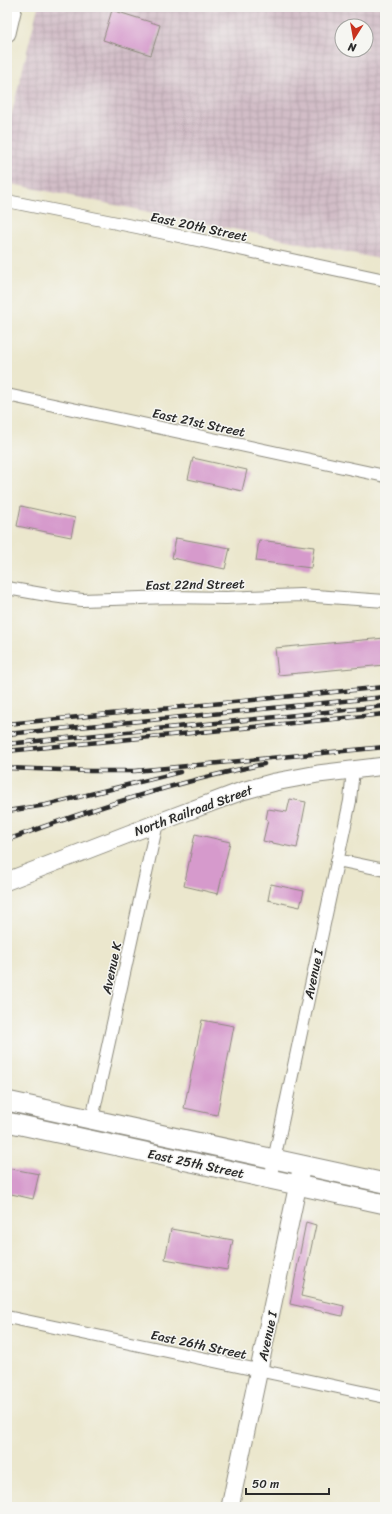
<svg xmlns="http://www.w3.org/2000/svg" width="392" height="1514" font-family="Sriracha,sans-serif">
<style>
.industrial{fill:url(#industrial-grid);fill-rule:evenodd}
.building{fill:#d69acc}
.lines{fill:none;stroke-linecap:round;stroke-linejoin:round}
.street-casing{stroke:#8b897c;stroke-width:14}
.secondary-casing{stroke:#8b897c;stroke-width:19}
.primary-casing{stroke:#8b897c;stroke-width:21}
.street{stroke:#fff;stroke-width:12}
.secondary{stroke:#fff;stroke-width:17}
.primary{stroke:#fff;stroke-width:19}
.rail-casing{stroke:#2b2b2b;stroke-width:4.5}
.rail{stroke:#f6f6f2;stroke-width:3;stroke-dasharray:9;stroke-linecap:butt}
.labels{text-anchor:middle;stroke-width:3;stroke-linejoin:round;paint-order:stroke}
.street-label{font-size:13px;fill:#2b2b2b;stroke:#f6f6f2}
</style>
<defs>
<pattern id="industrial-grid" width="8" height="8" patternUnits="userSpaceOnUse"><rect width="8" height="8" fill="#d2bdc7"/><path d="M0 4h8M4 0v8" fill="none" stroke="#b4a3ab"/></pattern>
</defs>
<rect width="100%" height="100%" fill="#f6f6f2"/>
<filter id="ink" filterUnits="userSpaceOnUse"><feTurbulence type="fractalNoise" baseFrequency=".025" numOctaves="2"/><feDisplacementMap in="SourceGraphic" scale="8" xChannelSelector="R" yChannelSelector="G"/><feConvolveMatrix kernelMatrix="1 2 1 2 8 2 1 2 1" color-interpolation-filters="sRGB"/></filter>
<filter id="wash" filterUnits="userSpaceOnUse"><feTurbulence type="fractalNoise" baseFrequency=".012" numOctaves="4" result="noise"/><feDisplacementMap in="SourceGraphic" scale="16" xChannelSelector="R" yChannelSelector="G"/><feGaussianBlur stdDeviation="0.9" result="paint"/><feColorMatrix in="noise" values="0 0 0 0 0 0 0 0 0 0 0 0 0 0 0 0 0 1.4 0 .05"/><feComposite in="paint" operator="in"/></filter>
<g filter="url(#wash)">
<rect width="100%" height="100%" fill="#ebe7cd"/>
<!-- industrial -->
<path class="industrial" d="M38,7H385V260L7,183V132ZM342,26H366V50H342Z"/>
<g id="blocks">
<!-- building -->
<path class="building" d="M112,10L160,25L151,55L103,40Z
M193,458L247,470L242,491L188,479Z
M21,506L75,518L71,537L17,526Z
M176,538L230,548L225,569L172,558Z
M259,540L314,547L311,568L256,561Z
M385,638V665L278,675L275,648Z
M290,799L306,802L297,848L263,841L268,820L266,819L268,809L287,812Z
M195,834L230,842L218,894L184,886Z
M271,884L304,891L300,907L268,900Z
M202,1020L234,1026L217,1115L184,1108Z
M7,1168L39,1174L33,1199L7,1193Z
M306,1222L316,1225L301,1296L344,1306L342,1316L290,1304Z
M171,1229L233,1240L227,1270L165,1259Z"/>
</g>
</g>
<g filter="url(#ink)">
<use href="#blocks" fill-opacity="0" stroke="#8b897c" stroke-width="1"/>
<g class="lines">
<!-- street casing -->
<g class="street-casing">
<path id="street" d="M7,201L137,227L385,280
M7,395L385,476
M7,588L53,596L82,600L170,597L226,598L301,595L385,601
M337,860L385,870
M92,1119L157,823
M270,1179L350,801L353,769
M7,1317L385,1397"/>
</g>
<!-- secondary casing -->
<g class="secondary-casing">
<path id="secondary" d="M7,33L13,7
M7,881L157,823L242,791L275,782L318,774L385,766
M230,1507L302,1165"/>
</g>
<!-- primary casing -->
<g class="primary-casing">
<path id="primary" d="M7,1101L385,1183
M7,1122L385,1204"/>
</g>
<!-- street -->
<use href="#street" class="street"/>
<!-- secondary -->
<use href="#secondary" class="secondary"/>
<!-- primary -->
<use href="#primary" class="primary"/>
<!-- rail casing -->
<g class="rail-casing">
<path id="rail" d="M7,724L385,687
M7,734L385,697
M7,744L385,706
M7,751L385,714
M7,768L90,771H135L385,747
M7,811L46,805L180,772
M7,840C90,809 176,782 264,764"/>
</g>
<!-- rail -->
<use href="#rail" class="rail"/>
</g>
</g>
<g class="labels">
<!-- street labels -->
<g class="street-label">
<text transform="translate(199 226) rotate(12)" y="5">East 20th Street</text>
<text transform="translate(199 422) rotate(12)" y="5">East 21st Street</text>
<text transform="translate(195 584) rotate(-1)" y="5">East 22nd Street</text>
<text transform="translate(193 810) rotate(-20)" y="5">North Railroad Street</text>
<text transform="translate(111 968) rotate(-78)" y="5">Avenue K</text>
<text transform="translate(313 974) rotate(-78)" y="5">Avenue I</text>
<text transform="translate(196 1163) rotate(12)" y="5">East 25th Street</text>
<text transform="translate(267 1336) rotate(-78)" y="5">Avenue I</text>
<text transform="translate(199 1344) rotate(12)" y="5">East 26th Street</text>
</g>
</g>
<!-- margin -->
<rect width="392" height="1514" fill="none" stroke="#f6f6f2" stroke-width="24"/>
<!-- north arrow -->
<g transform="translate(354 38) rotate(191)"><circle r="19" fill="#f6f6f2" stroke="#a5a5a2"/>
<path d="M0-3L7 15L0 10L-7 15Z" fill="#c8321e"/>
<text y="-6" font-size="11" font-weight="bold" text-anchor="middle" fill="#2b2b2b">N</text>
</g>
<!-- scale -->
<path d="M246 1488v6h83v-6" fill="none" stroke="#2b2b2b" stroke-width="2"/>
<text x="252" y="1488" font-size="12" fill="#2b2b2b" stroke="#f6f6f2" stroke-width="3" paint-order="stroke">50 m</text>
</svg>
